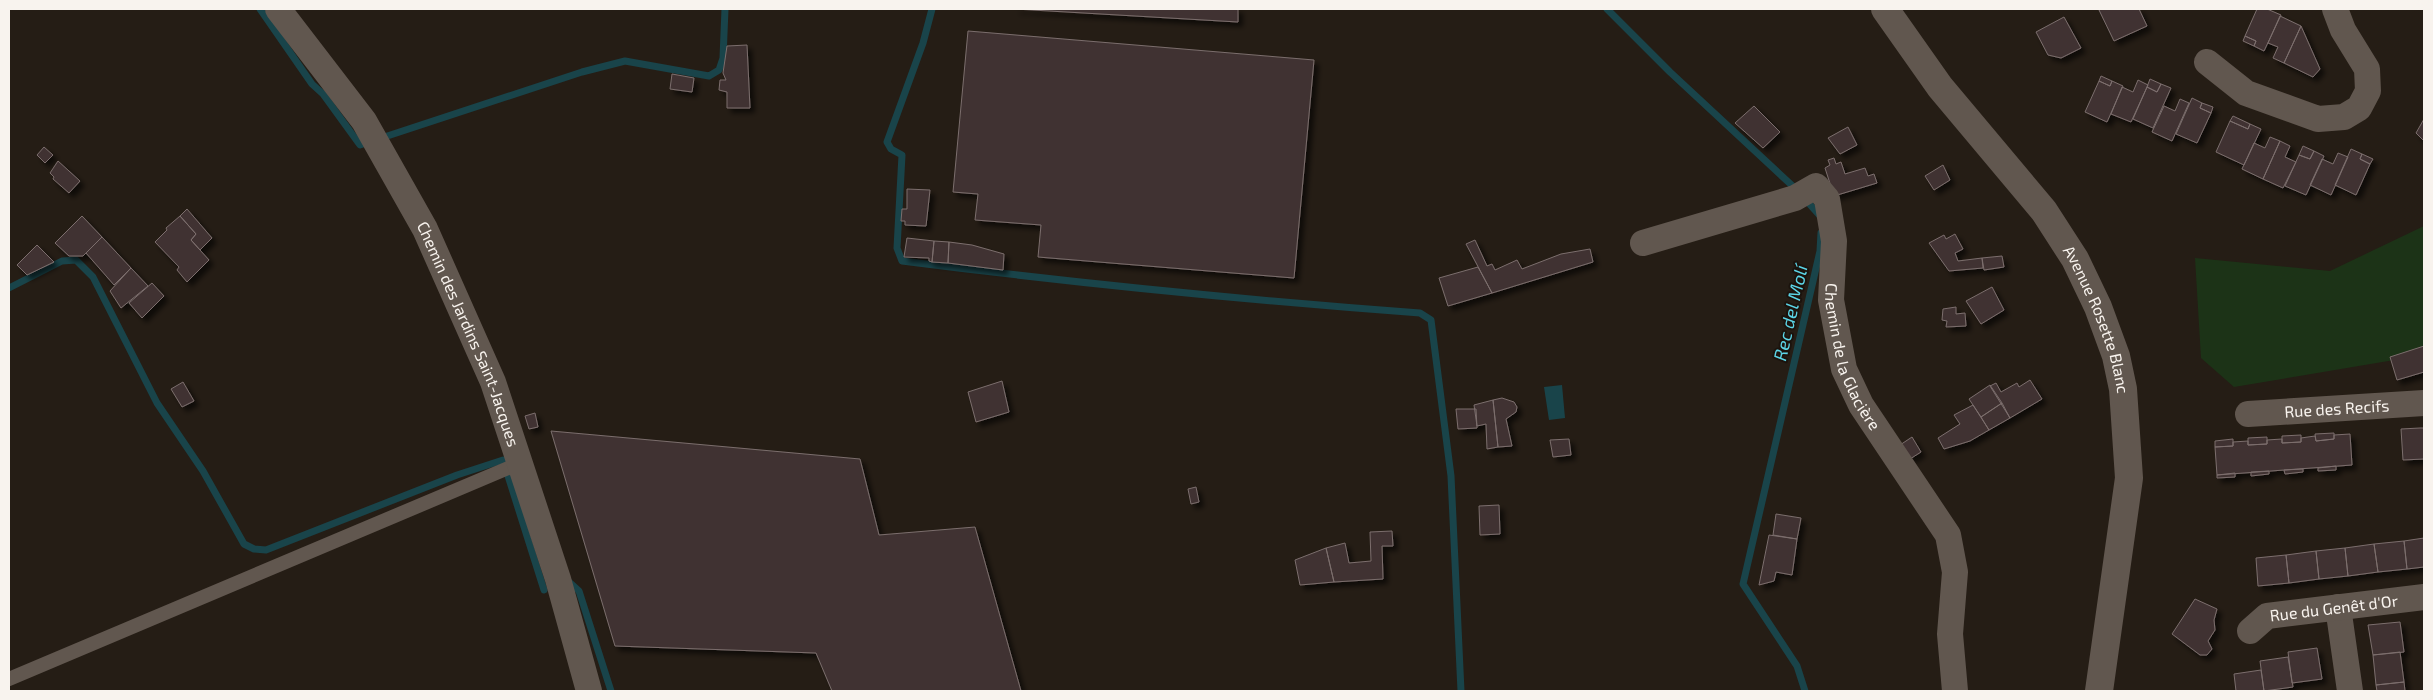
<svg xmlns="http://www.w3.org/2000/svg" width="2433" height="700" font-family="'Exo 2',sans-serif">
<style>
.green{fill:#1c3317}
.water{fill:#19444a}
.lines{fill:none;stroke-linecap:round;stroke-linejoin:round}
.stream{stroke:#19444a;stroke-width:7}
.building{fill:#3f3332;stroke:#7c6e6d;filter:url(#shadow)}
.lane{stroke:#61574f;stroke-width:14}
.street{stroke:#61574f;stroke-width:26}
.secondary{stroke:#61574f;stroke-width:28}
.labels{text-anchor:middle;stroke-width:4;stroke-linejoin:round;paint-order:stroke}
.street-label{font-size:16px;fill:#f8f3ee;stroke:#1b130d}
.water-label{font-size:18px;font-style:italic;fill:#5cd5e7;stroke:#1b130d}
</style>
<defs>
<filter id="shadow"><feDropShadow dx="4.5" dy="4.5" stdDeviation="2.5" flood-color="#0009"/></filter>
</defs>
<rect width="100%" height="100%" fill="#251d15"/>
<!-- green -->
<path class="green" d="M2424,226V355L2234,387L2201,358L2195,258L2330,271Z"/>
<!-- water -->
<path class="water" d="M1562,385L1565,418L1549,420L1544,387Z"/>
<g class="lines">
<!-- stream -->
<path class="stream" d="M260,9L312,84L323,94L360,145L582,72L625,61L709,76L719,70L723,58L725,9
M932,9L923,43L887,142L891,149L902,155L897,248L902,261C1074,283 1246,300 1420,313L1431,320L1451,476L1461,691
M1607,9L1670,72L1798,191
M1805,199L1821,217
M9,288L62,261L76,260L93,277L157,403L203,471L244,544L254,549L266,550L457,475L503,460L544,590
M567,580L579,591L611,691
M1805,691L1797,666L1743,584L1820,251L1821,233"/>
</g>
<!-- building -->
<path class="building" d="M1015,9H1238V22Z
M2101,9H2139L2147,26L2114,41L2099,10Z
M2257,9H2267L2281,15L2264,51L2254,46L2256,41L2245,36Z
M2280,16L2301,26L2284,63L2273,58L2278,47L2268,43Z
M2064,17L2081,48L2061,58L2048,55L2036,32Z
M2301,26L2320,69L2313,77L2284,63Z
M968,31L1314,60L1294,278L1038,257L1041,225L975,220L978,194L953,192Z
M2245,36L2256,41L2254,46L2243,41Z
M747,45L750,108H727V92L719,90L720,80H726L723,73L727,46Z
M672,74L694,78L692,92L670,89Z
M2101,76L2112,81L2110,86L2099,81Z
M2150,79L2161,84L2157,92L2147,87Z
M2138,80L2148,85L2131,122L2111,114L2122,87L2133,92Z
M2099,81L2110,86L2112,81L2123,86L2107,122L2085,112Z
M2161,84L2171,88L2153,128L2133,119L2147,87L2157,92Z
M2192,98L2202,103L2200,108L2211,113L2197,143L2176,134Z
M2180,99L2189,103L2172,141L2152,132L2164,106L2175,111Z
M2202,103L2213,107L2211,113L2200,108Z
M1754,106L1780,132L1763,148L1735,123Z
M2233,116L2250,124L2248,129L2230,121Z
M2424,119V141L2416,133Z
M2230,121L2248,129L2250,124L2261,129L2244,165L2216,152Z
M1848,127L1857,145L1840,154L1828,138Z
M2270,137L2280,141L2263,179L2242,169L2254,143L2265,148Z
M2280,141L2290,146L2285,157L2296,162L2283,188L2263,179Z
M2303,146L2314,151L2310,159L2299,155Z
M44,147L53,155L45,163L37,155Z
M2351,149L2362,154L2360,159L2370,164L2356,195L2335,185Z
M2314,151L2324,156L2306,195L2285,186L2299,155L2310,159Z
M2338,153L2348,157L2331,195L2310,185L2322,159L2333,164Z
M2362,154L2373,159L2370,164L2360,159Z
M1834,158L1836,164L1841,162L1845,174L1865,168L1868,176L1874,174L1877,183L1834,196L1825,168L1830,165L1828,160Z
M58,161L80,181L69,193L53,179L54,177L50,173Z
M1943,165L1950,180L1934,190L1925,176Z
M907,189L930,190L926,226L905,225V221H901L902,209H907Z
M187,209L212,238L200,250L191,240L196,234L180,216Z
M82,216L102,237L83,256H69L55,243Z
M180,216L196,234L191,240L209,260L187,282L177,270L179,267L155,242L167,230L166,228Z
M1955,234L1963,249L1955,253L1958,261L1982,258L1983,268L1949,271L1929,243L1944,235L1946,239Z
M102,237L131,268L114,285L86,253Z
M907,238L934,241L932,262L929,261V258L904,257Z
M1475,240L1487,266L1492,264L1495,270L1517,260L1522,269L1561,254L1590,249L1593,262L1492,293L1466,244Z
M934,241L949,242L948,263L932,262Z
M949,242L972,245L1004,254L1003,270L948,263Z
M37,245L54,262L27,275L17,265Z
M2002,256L2004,267L1984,270L1982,258Z
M1478,267L1492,293L1448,306L1439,278Z
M131,268L148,286L121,308L110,291Z
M152,283L164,296L142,318L129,303Z
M1992,287L2004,310L1981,324L1966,301Z
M1956,307V314L1965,313L1966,326L1946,327L1947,321L1942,320L1943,309Z
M2424,346V372L2397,380L2390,357Z
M2030,380L2042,399L2010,418L1990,386L1996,383L2001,392L2017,383L2019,387Z
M1002,381L1009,412L976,422L968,392Z
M183,382L194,401L182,407L171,389Z
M1990,385L2002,403L1981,417L1969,399Z
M1502,398L1514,402L1517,407L1516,412L1506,419L1512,446L1498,447L1493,400Z
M1493,400L1498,447L1487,449L1486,424L1477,426L1474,405Z
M2002,403L2010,418L1989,430L1981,417Z
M1973,405L1989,430L1970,441L1944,449L1938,438L1960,424L1954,415Z
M1456,409H1476L1477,428L1458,429Z
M535,413L538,427L529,429L525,416Z
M2420,428H2424V459L2403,460L2401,429Z
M551,431L860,459L879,535L975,527L1021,691H832L816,653L615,646Z
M2334,433V439L2316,441L2315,434Z
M2350,434L2352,465L2217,475L2215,447L2233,446V442L2248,441V445L2267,444V440L2282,439V443L2301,442V438L2315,436L2316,441L2334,439V435Z
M2301,435V442L2282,443V436Z
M1912,437L1921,452L1910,459L1900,445Z
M2267,437V444L2248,445V438Z
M1569,439L1571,455L1553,457L1550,440Z
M2233,439V446L2215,447V441Z
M2336,466V470L2318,471V468Z
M2303,469V472L2285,474L2284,470Z
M2269,471V474L2251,476V472Z
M2235,473V477L2217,478V475Z
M1196,487L1199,502L1191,504L1188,489Z
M1499,505L1500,534L1480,535L1479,506Z
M1776,514L1801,518L1797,539L1773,535Z
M1392,531L1393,546H1382L1383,579L1334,582L1326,548L1345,543L1349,563L1371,561L1370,532Z
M1769,535L1797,539L1792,575L1776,572L1774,581L1759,585Z
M2424,538V567L2407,569L2404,541Z
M2404,541L2407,569L2378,572L2374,544Z
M2374,544L2378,572L2348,576L2345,548Z
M1326,548L1334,582L1300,585L1295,560Z
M2345,548L2348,576L2319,579L2316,551Z
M2316,551L2319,579L2289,583L2286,555Z
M2286,555L2289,583L2258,586L2256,558Z
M2195,599L2217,609L2214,620L2215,630L2208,641L2212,649L2207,655H2200L2172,634Z
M2400,622L2404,652L2373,655L2368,625Z
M2317,648L2322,679L2292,683L2288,652Z
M2400,652L2404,682L2376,685L2373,655Z
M2288,657L2293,687L2264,691L2260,661Z
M2261,670L2264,691H2236L2234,674Z
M2404,682L2405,691H2377L2376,685Z"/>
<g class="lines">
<!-- lane -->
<path class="lane" d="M9,679L520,463"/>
<!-- street -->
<g class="street">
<path id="s1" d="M278,9L364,121L425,229L493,382L558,579L589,691"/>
<path d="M2207,62L2246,93L2318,119L2344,117L2359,108L2368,91L2367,69L2343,30L2335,9"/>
<path id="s2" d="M1643,243L1795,198L1816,186L1827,199L1834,241L1831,300L1844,369L1861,405L1948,535L1955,572L1950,634L1955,691"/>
<path id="s3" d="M2248,414L2424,403"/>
<path d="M2338,607L2350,691"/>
<path id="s4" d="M2250,631L2267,616L2424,597"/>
</g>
<!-- secondary -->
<path class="secondary" id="s5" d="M1885,9L1940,87L2044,211L2075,259L2098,307L2116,356L2123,389L2129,478L2099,691"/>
</g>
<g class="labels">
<!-- street labels -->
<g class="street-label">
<text dy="6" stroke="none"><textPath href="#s5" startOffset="379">Avenue Rosette Blanc</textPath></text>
<text dy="6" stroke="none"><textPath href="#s1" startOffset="379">Chemin des Jardins Saint-Jacques</textPath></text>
<text dy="6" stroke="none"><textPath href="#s2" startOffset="362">Chemin de la Glacière</textPath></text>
<text dy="6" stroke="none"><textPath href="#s3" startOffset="89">Rue des Recifs</textPath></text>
<text dy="6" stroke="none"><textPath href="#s4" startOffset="90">Rue du Genêt d'Or</textPath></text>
</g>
<!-- water labels -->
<g class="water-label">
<text transform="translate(1791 313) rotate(-77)" y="6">Rec del Molí</text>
</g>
</g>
<!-- border -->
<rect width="2433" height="700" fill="none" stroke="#f8f3ee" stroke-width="20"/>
</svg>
